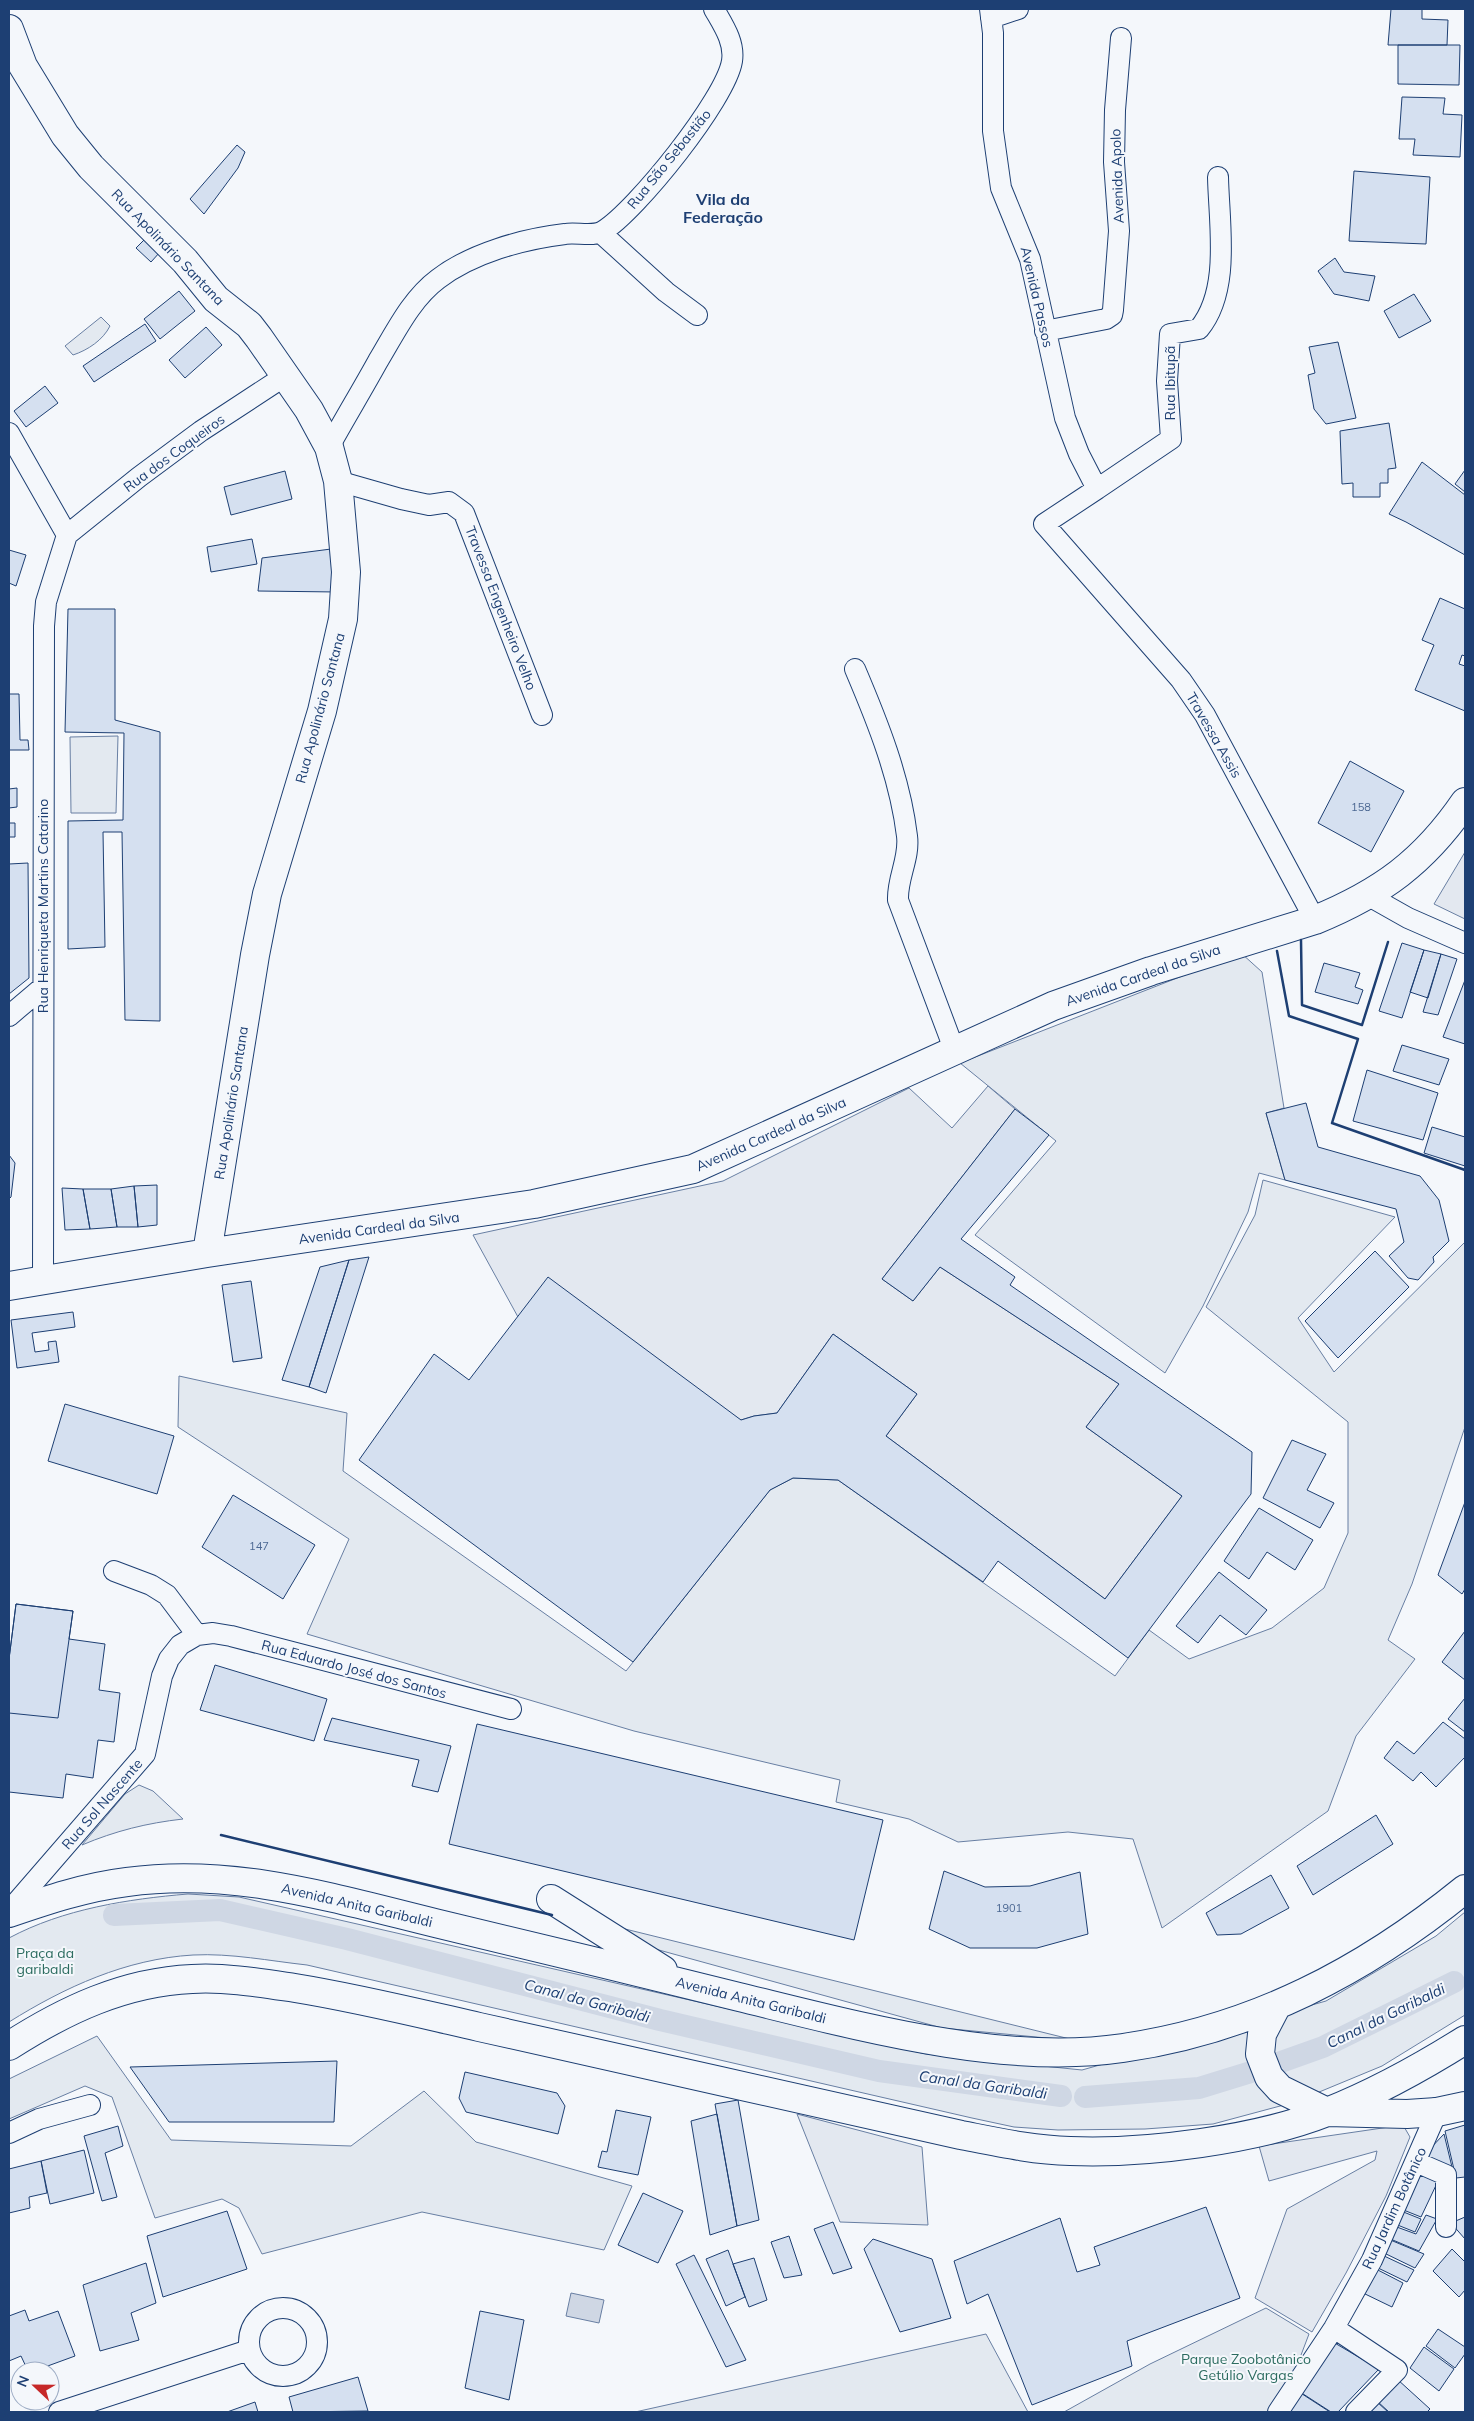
<svg xmlns="http://www.w3.org/2000/svg" width="1474" height="2421" font-family="Mulish,sans-serif">
<style>
.green{fill:#e3e9f0;stroke:#687fa3}
.parking{fill:#e3e8f0;stroke:#687fa3}
.water{fill:#cfd7e4;stroke:#687fa3}
.lines{fill:none;stroke-linecap:round;stroke-linejoin:round}
.canal{stroke:#cfd7e4;stroke-width:22}
.building{fill:#d5e0f0;stroke:#1d3f73}
.street-casing{stroke:#1d3f73;stroke-width:22}
.secondary-casing{stroke:#1d3f73;stroke-width:30}
.primary-casing{stroke:#1d3f73;stroke-width:30}
.street{stroke:#f4f7fb;stroke-width:20}
.secondary{stroke:#f4f7fb;stroke-width:28}
.primary{stroke:#f4f7fb;stroke-width:28}
.wall{stroke:#1d3f73;stroke-width:2.5}
.labels{text-anchor:middle;stroke-width:4;stroke-linejoin:round;paint-order:stroke}
.number-label{font-size:11px;fill:#4b6792}
.street-label{font-size:14px;fill:#1d3f73;stroke:#f4f7fb}
.park-label{font-size:14px;fill:#2c6c60;stroke:#f4f7fb}
.water-label{font-size:15px;font-style:italic;fill:#1d3f73;stroke:#f4f7fb}
.quarter-label{font-size:16px;font-weight:bold;fill:#1d3f73;stroke:#f4f7fb}
</style>
<rect width="100%" height="100%" fill="#f4f7fb"/>
<!-- green -->
<path class="green" d="M101,317L110,326C103,340 88,350 73,355L65,346Z
M118,736L116,813H71L70,737Z
M1241,953L1262,972L1284,1108L1266,1113L1285,1180L1259,1173L1248,1212L1203,1306L1165,1373L975,1235L1056,1141L960,1063Z
M1263,1180L1395,1217L1298,1318L1334,1372L1465,1242V1427L1412,1584L1388,1640L1415,1659L1356,1736L1328,1811L1162,1928L1133,1839L1068,1832L958,1842L909,1819L836,1802L840,1780L634,1731L307,1634L349,1539L178,1427L179,1376L347,1413L343,1471L626,1671L770,1490L793,1478L838,1480L1115,1676L1149,1630L1189,1659L1272,1628L1324,1588L1348,1533V1422L1206,1307L1255,1215Z
M139,1785L153,1791L183,1819C147,1823 115,1831 82,1845L125,1794Z
M188,1894L239,1897L926,2054L1082,2070L1326,2001L1436,1936L1465,1912V2015L1382,2066L1295,2102L1213,2124L1145,2129L1058,2130L1014,2127L972,2118L307,1965C270,1961 231,1953 193,1955C126,1959 65,1987 9,2022V1938C63,1909 128,1899 188,1894Z
M613,1926L1078,2041L942,2028L648,1947Z
M97,2036L171,2140L351,2146L424,2091L476,2142L632,2186L604,2250L422,2212L262,2254L239,2208L222,2199L155,2218L112,2097L85,2086L9,2119V2079Z
M1266,2308L1309,2334L1290,2384L1270,2412H1064L1150,2364Z
M986,2334L1028,2412H635Z"/>
<!-- parking -->
<path class="parking" d="M1465,852V919L1434,904Z
M988,1086L1015,1109L882,1279L913,1301L940,1267L1119,1384L1086,1427L1182,1496L1105,1599L886,1436L917,1394L833,1334L777,1413L754,1416L741,1420L518,1317L473,1235L723,1181L909,1088L952,1128Z
M797,2114L922,2147L928,2225L840,2222Z
M1403,2125L1410,2137L1386,2196L1346,2273L1312,2332L1255,2298L1287,2209L1375,2160L1377,2151L1269,2181L1259,2146Z"/>
<!-- water -->
<path class="water" d="M571,2293L604,2300L599,2323L566,2316Z"/>
<g class="lines">
<!-- canal -->
<path class="canal" d="M114,1915L220,1910L347,1939L660,2020L879,2071L1061,2096
M1085,2097L1199,2088L1264,2068L1323,2047L1454,1982"/>
</g>
<!-- building -->
<path class="building" d="M1391,9H1422V19L1448,20L1447,45H1388Z
M1398,45H1460L1459,85L1398,84Z
M1402,97L1445,98L1443,114L1462,115L1460,157L1413,155L1415,139H1399Z
M237,145L245,152L238,168L204,214L190,199Z
M1354,171L1430,177L1426,244L1349,241Z
M145,239L160,252L151,262L136,248Z
M1335,258L1344,272L1375,276L1369,301L1334,294L1318,271Z
M179,291L195,311L160,339L144,319Z
M1414,294L1431,321L1399,338L1384,311Z
M145,324L156,341L94,382L83,366Z
M206,327L222,345L185,378L169,360Z
M1338,342L1356,418L1326,424L1314,409L1308,375L1315,373L1309,347Z
M45,386L58,403L26,427L14,411Z
M1389,423L1396,468L1388,469V483H1380V497H1353V483L1342,484L1340,431Z
M1422,462L1465,495V555L1406,522L1389,514Z
M1465,470V492L1455,484Z
M285,471L292,499L231,515L224,487Z
M252,539L257,564L211,572L207,547Z
M331,549L337,592L258,591L262,558Z
M9,550L26,555L16,586L9,583Z
M1440,598L1465,609V656L1462,655L1459,664L1465,666V711L1415,690L1434,645L1422,640Z
M68,609H115V720L160,732V1021L125,1020L122,832H103L105,947L68,949V821L123,820L124,733L65,732Z
M9,694H19L20,740H28L29,750H9Z
M1350,761L1404,791L1371,852L1318,823Z
M17,788V807L9,808V789Z
M9,823H15V837H9V854Z
M28,863L29,978L9,994V864Z
M1402,943L1424,950L1402,1018L1379,1011Z
M1424,950L1441,954L1428,998L1410,992Z
M1441,954L1457,959L1438,1015L1423,1012Z
M1324,963L1360,973L1355,987L1363,990L1358,1004L1315,992Z
M1465,980V1044L1443,1037Z
M1402,1045L1449,1059L1439,1085L1393,1071Z
M1367,1070L1438,1093L1423,1140L1353,1121Z
M1306,1103L1318,1147L1420,1176L1439,1200L1449,1241L1433,1257L1434,1262L1418,1280L1408,1278L1389,1256L1404,1242L1396,1209L1285,1180L1266,1113Z
M1015,1109L1049,1135L961,1239L1015,1277L1010,1285L1252,1452L1251,1494L1128,1658L998,1561L983,1582L838,1480L793,1478L770,1490L633,1662L359,1460L434,1354L469,1380L548,1277L741,1420L754,1416L777,1413L833,1334L917,1394L886,1436L1105,1599L1182,1496L1086,1427L1119,1384L940,1267L913,1301L882,1279Z
M1432,1127L1465,1137V1166L1424,1153Z
M9,1155L15,1163L11,1197L9,1199Z
M157,1185V1225L138,1227L134,1186Z
M134,1186L138,1227H117L111,1189Z
M62,1188L83,1189L90,1229L65,1230Z
M83,1189H111L117,1227L90,1229Z
M1375,1251L1409,1287L1338,1358L1305,1321Z
M369,1257L326,1393L309,1387L349,1260Z
M349,1260L309,1387L282,1380L320,1267Z
M251,1281L262,1358L233,1362L222,1285Z
M73,1312L75,1327L32,1333L35,1352L49,1350L48,1342L56,1341L59,1362L17,1368L11,1320Z
M65,1404L174,1436L157,1494L48,1461Z
M1292,1440L1326,1454L1307,1490L1334,1503L1320,1528L1263,1498Z
M233,1495L315,1545L283,1599L202,1547Z
M1465,1502V1589L1462,1594L1438,1575Z
M1259,1508L1313,1540L1295,1570L1267,1552L1249,1579L1224,1561Z
M1219,1572L1267,1610L1246,1635L1220,1615L1198,1643L1176,1626Z
M16,1604L73,1611L69,1639L105,1644L99,1690L120,1693L114,1742L98,1740L93,1778L66,1774L63,1798L9,1792V1659Z
M16,1604L73,1611L58,1718L9,1713V1659Z
M1465,1631V1680L1442,1662Z
M215,1665L327,1699L314,1741L200,1710Z
M1465,1698V1732L1448,1719Z
M332,1718L451,1746L438,1792L412,1786L419,1760L324,1740Z
M1443,1722L1465,1739V1757L1436,1787L1421,1772L1413,1781L1384,1758L1397,1741L1414,1754Z
M477,1724L883,1820L854,1940L449,1844Z
M1376,1815L1393,1844L1313,1895L1297,1866Z
M944,1871L985,1887L1030,1886L1080,1872L1088,1934L1037,1948H970L929,1929Z
M1271,1875L1289,1908L1241,1934L1217,1935L1206,1913Z
M337,2061L334,2122H169L130,2067Z
M465,2072L557,2093L565,2106L558,2134L466,2112L459,2098Z
M738,2100L759,2220L737,2226L715,2104Z
M616,2110L651,2117L638,2175L598,2167L602,2151L607,2152Z
M717,2114L737,2226L710,2235L691,2121Z
M1465,2125V2177L1456,2178L1445,2131Z
M118,2126L123,2146L105,2153L117,2197L102,2201L84,2136Z
M1444,2134L1452,2167L1440,2170L1426,2153Z
M84,2150L94,2193L50,2204L41,2161Z
M41,2161L47,2193L29,2197L30,2208L9,2213V2169Z
M1418,2170L1439,2179L1421,2217L1401,2209Z
M643,2193L683,2211L658,2263L618,2245Z
M1206,2207L1240,2298L1127,2341L1132,2366L1032,2405L988,2294L967,2304L954,2261L1060,2218L1077,2272L1100,2265L1094,2247Z
M227,2211L247,2269L163,2297L147,2236Z
M1401,2211L1421,2219L1415,2232L1395,2224Z
M1426,2215L1437,2219L1419,2251L1388,2238L1394,2226L1416,2234Z
M1465,2217V2239L1451,2223Z
M833,2222L852,2268L833,2274L814,2229Z
M789,2236L802,2275L784,2278L771,2242Z
M873,2239L932,2259L951,2318L900,2332L864,2249Z
M1388,2239L1424,2254L1415,2268L1382,2252Z
M1452,2249L1465,2262V2290L1459,2297L1433,2271Z
M728,2250L745,2297L726,2306L706,2259Z
M694,2255L746,2360L726,2367L676,2264Z
M1382,2255L1414,2270L1407,2282L1376,2267Z
M754,2258L767,2300L749,2307L733,2264Z
M146,2263L156,2303L131,2313L139,2340L100,2351L83,2285Z
M1374,2268L1403,2283L1392,2307L1361,2292Z
M25,2310L29,2321L58,2311L75,2356L34,2371H28L21,2356L9,2361V2316Z
M480,2311L524,2320L509,2400L465,2388Z
M1438,2329L1465,2347V2354L1455,2368L1426,2346Z
M1333,2342L1379,2369L1338,2412H1331L1297,2390Z
M1424,2347L1454,2369L1439,2391L1410,2368Z
M358,2377L368,2411L293,2412L289,2397Z
M1397,2379L1430,2409L1427,2412H1389L1377,2401Z
M1296,2390L1330,2412H1281Z
M1376,2401L1388,2412H1371L1368,2409Z
M255,2402L258,2412H227Z"/>
<g class="lines">
<!-- street casing -->
<g class="street-casing">
<path id="street" d="M990,9L993,33V131L1001,188L1030,259L1065,418L1079,454L1097,489L1044,524L1181,680L1205,715L1315,920
M991,18L1018,9
M601,233L666,292L697,315
M1045,331L1106,319L1112,315L1113,310L1119,231L1114,162L1115,110L1121,38
M9,433L67,535
M329,447C345,418 362,390 378,361C395,333 411,299 438,279C472,253 523,239 565,234C576,232 594,237 603,231C636,211 726,99 732,61C735,42 723,25 714,9
M338,481L401,499L429,505L449,502L464,513L542,715
M1097,489L1171,439L1167,381L1170,334L1199,329C1231,290 1219,225 1218,177
M67,535L139,477L201,431L285,376
M855,669C878,723 900,778 907,836C910,858 897,878 898,900L954,1049
M1369,896L1408,918L1465,943
M9,1016L42,988
M43,1281L44,626L46,602L67,535
M114,1571L151,1585L167,1595L197,1635
M9,1911L145,1754L162,1676L169,1659L180,1645L197,1635L213,1633L231,1636L511,1709
M9,2133L39,2119L90,2105
M1416,2162L1446,2175V2227
M249 2342a34 34 0 1 1 68 0a34 34 0 1 1-68 0Z
M1334,2328L1397,2370L1356,2412
M59,2412L249,2350
M1278,2412L1334,2328L1372,2260L1437,2112"/>
</g>
<!-- secondary casing -->
<g class="secondary-casing">
<path id="secondary" d="M9,29L23,66L65,135L91,167L185,261L216,299L249,325L259,338L309,410L329,447L338,481L346,572L343,619L322,711L267,894L255,955L207,1253
M9,1286L207,1253L534,1204L693,1169L1053,1006L1151,971L1315,920C1381,893 1424,862 1465,802
M1437,2112L1465,2106"/>
</g>
<!-- primary casing -->
<g class="primary-casing">
<path id="primary" d="M551,1899L663,1970
M9,1913C47,1900 86,1887 127,1882C232,1867 333,1898 435,1923C536,1947 638,1972 739,1997C858,2026 1002,2066 1123,2048C1254,2029 1364,1971 1465,1889
M1276,2007L1262,2034L1260,2054L1269,2077L1280,2089L1327,2112L1407,2114L1437,2112
M9,2046C65,2010 124,1982 192,1979C226,1977 261,1983 295,1988C357,1998 418,2013 479,2027C640,2063 800,2099 961,2135C997,2142 1033,2150 1070,2151C1146,2154 1256,2140 1327,2112C1375,2093 1422,2067 1465,2040"/>
</g>
<!-- street -->
<use href="#street" class="street"/>
<!-- secondary -->
<use href="#secondary" class="secondary"/>
<!-- primary -->
<use href="#primary" class="primary"/>
<!-- wall -->
<path class="wall" d="M1301,940L1302,1005L1362,1025L1388,942
M1277,951L1289,1016L1358,1039L1332,1123L1465,1170
M221,1835L552,1915"/>
</g>
<g class="labels">
<!-- number labels -->
<g class="number-label">
<text x="1361" y="811">158</text>
<text x="259" y="1550">147</text>
<text x="1009" y="1912">1901</text>
</g>
<!-- street labels -->
<g class="street-label">
<text transform="translate(669 159) rotate(-51)" y="5">Rua São Sebastião</text>
<text transform="translate(1117 176) rotate(-92)" y="5">Avenida Apolo</text>
<text transform="translate(168 247) rotate(46)" y="5">Rua Apolinário Santana</text>
<text transform="translate(1037 297) rotate(77)" y="5">Avenida Passos</text>
<text transform="translate(1170 383) rotate(-90)" y="5">Rua Ibitupã</text>
<text transform="translate(174 453) rotate(-36)" y="5">Rua dos Coqueiros</text>
<text transform="translate(501 608) rotate(69)" y="5">Travessa Engenheiro Velho</text>
<text transform="translate(320 708) rotate(-75)" y="5">Rua Apolinário Santana</text>
<text transform="translate(1214 735) rotate(60)" y="5">Travessa Assis</text>
<text transform="translate(43 906) rotate(-90)" y="5">Rua Henriqueta Martins Catarino</text>
<text transform="translate(1143 975) rotate(-19)" y="5">Avenida Cardeal da Silva</text>
<text transform="translate(231 1103) rotate(-81)" y="5">Rua Apolinário Santana</text>
<text transform="translate(771 1134) rotate(-24)" y="5">Avenida Cardeal da Silva</text>
<text transform="translate(379 1228) rotate(-8)" y="5">Avenida Cardeal da Silva</text>
<text transform="translate(354 1669) rotate(15)" y="5">Rua Eduardo José dos Santos</text>
<text transform="translate(102 1804) rotate(-49)" y="5">Rua Sol Nascente</text>
<text transform="translate(357 1905) rotate(13)" y="5">Avenida Anita Garibaldi</text>
<text transform="translate(751 2000) rotate(14)" y="5">Avenida Anita Garibaldi</text>
<text transform="translate(1394 2208) rotate(-65)" y="5">Rua Jardim Botânico</text>
</g>
<!-- park labels -->
<g class="park-label">
<text x="45" y="1958">Praça da<tspan x="45" dy="16">garibaldi</tspan></text>
<text x="1246" y="2364">Parque Zoobotânico<tspan x="1246" dy="16">Getúlio Vargas</tspan></text>
</g>
<!-- water labels -->
<g class="water-label">
<text transform="translate(587 2001) rotate(15)" y="5">Canal da Garibaldi</text>
<text transform="translate(1386 2016) rotate(-26)" y="5">Canal da Garibaldi</text>
<text transform="translate(983 2085) rotate(8)" y="5">Canal da Garibaldi</text>
</g>
<!-- quarter labels -->
<g class="quarter-label">
<text x="723" y="205">Vila da<tspan x="723" dy="18">Federação</tspan></text>
</g>
</g>
<!-- border -->
<rect width="1474" height="2421" fill="none" stroke="#1d3f73" stroke-width="20"/>
<!-- north arrow -->
<g transform="translate(35 2386) rotate(292)"><circle r="24" fill="#f4f7fb" stroke="#9eadc5"/>
<path d="M0-4L9 19L0 12L-9 19Z" fill="#c62828"/>
<text y="-8" font-size="14" font-weight="bold" text-anchor="middle" fill="#1d3f73">N</text>
</g>
</svg>
